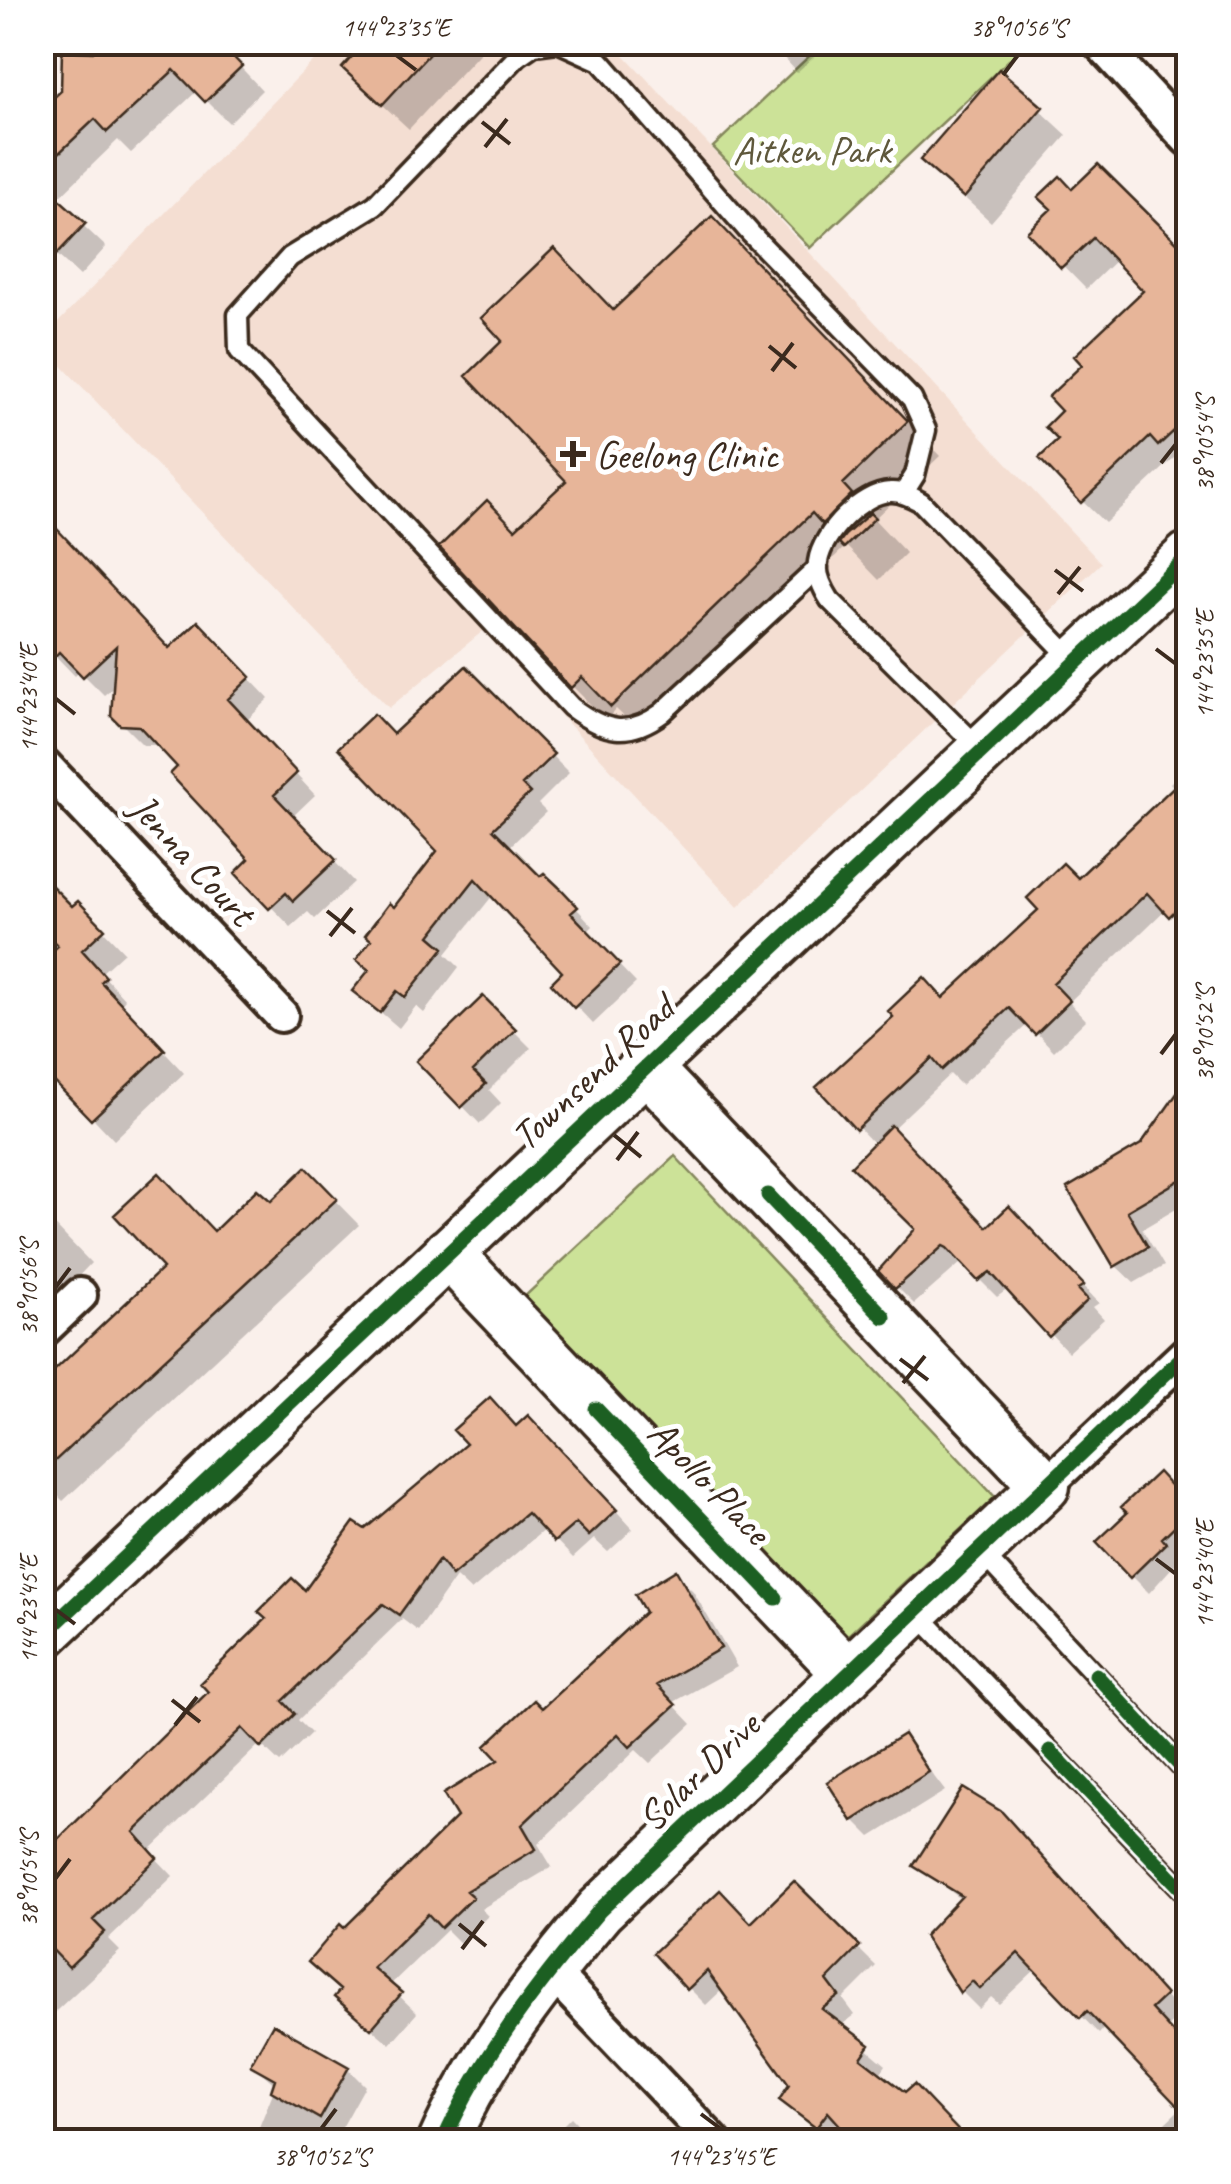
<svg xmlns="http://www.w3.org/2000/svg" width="1231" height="2184" font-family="Caveat,sans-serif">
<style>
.built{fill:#f4ded2}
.green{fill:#cce298;stroke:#84865b;stroke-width:2.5}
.shadow{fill:#0003}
.building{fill:#e7b599;stroke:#3b2a1e;stroke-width:2.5}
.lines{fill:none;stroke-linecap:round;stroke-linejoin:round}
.lane-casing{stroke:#3b2a1e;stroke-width:25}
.street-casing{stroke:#3b2a1e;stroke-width:40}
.secondary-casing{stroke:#3b2a1e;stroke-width:55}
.lane{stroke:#fff;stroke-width:18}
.street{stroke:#fff;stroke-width:32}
.secondary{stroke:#fff;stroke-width:48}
.cycleway-casing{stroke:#fff;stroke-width:21}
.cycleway{stroke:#1b5e20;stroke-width:15}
.ticks{fill:none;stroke:#3b2a1e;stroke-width:4}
.poi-dot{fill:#3b2a1e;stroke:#fff;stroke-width:4}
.labels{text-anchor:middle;stroke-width:10;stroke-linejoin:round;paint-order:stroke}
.park-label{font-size:40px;fill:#5f583c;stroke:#fff}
.poi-label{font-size:40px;fill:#3b2a1e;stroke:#fff;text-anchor:start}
.street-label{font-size:40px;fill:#3b2a1e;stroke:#fff}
.neatline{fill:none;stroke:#3b2a1e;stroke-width:4}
.ticks-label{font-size:25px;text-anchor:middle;fill:#3b2a1e}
</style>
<rect width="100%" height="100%" fill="#faf0eb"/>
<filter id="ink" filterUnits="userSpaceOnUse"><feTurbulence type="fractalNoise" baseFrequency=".01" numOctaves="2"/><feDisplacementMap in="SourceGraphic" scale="20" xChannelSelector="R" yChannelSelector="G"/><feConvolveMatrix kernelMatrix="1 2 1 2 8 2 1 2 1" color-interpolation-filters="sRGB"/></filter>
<g filter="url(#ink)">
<!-- built -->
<path class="built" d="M331,43H613L1101,563L738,907L483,631L389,708L43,346V338Z"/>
<!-- green -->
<path class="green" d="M823,43H1027L810,248L713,147Z
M675,1156L995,1497L843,1640L523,1298Z"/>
<!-- shadow -->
<path class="shadow" d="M217,42L262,90L229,123L197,91L131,153L118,140L56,200L106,247L80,276L42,241V111L94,55Z
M368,42H488L489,43L409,129L371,94Z
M740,42H768L753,56Z
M769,42H831L797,72Z
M1000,73L1067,135L991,222L923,160Z
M1072,192L1188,253V461L1182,467L1174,458L1105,523L1082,501L1062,441L1086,365L1147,291L1117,259L1086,289L1030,232Z
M745,253L940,456L874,519L906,553L879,580L846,546L646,738L616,709L606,720L572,686L516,532L569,481L614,313Z
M42,515L170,651L218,645L269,699L246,721L315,795L292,817L354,882L315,919L308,912L291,927L238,873L252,859L181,767L161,745H143L113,715L116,685L104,695L80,671L75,676L42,642Z
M466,670L569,773L538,804L546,812L508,848L579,911L593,926L587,932L636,983L593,1024L554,983L566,972L493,895L446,954L459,967L424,1013L416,1006L399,1028L356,991L371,971L394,911L440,851L394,737Z
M1188,766V932L1166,909L1069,1002L1086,1020L1054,1051L1028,1024L961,1085L950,1074L892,1129L988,1230L1027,1227L1099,1303L1093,1307L1104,1319L1068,1352L1008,1289L997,1297L962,1262L914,1304L881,1271L919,1229L875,1145L820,1087L944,1001L1175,789L1170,783Z
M42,859L48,865V884L73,909L78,904L124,952L101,973L125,999L120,1005L184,1073L114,1140L59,1082L42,1033Z
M483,1000L531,1048L489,1090L501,1103L480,1124L419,1061Z
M1188,1082V1202L1142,1229L1164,1266L1134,1283L1116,1266L1071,1188L1143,1146Z
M306,1171L359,1225L63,1501L42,1480V1388L215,1234L271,1205Z
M42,1212L91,1263L42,1315Z
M517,1429L546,1435L633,1529L608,1552L594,1539L573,1558L545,1529L471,1591L456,1577L418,1631L402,1619L298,1720L311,1733L280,1763L260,1744L149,1851L173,1876L108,1939L120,1951L42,2024V1872L365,1533Z
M1158,1476L1188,1507V1550L1149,1593L1132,1576L1130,1513Z
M675,1574L693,1591L737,1667L672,1703L692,1724L650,1763L636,1750L538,1844L552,1867L481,1909L488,1916L460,1943L447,1930L389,1986L417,2013L390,2044L354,2014L342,1991L344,1931L461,1818L542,1712L649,1612Z
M904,1737L945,1791L871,1837L854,1820Z
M1019,1832L1181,2014L1166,2028L1188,2051V2142L1146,2141L1182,2107L1105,2027L1099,2034L1036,1969L999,2004L991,1997L979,2009L962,1992L927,1937L962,1900L917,1865Z
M794,1885L876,1966L843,1999L855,2015L840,2026L886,2065L879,2075L905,2096L846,2128L836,2142L782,2100L792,2085L723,1989L706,2005L689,1988Z
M253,2065L348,2069L365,2086L334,2142H253L276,2085Z
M571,2117L595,2142H546Z"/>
<!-- building -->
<path class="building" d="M103,42H219L242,66L205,102L174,70L107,132L95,119L42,169V108L61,91L62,50L93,52Z
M365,42H440L382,105L342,68Z
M999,69L1043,107L964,198L920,160Z
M1098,164L1188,253V418L1158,446L1150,437L1081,503L1039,458L1058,440L1045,427L1061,411L1048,397L1082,365L1074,356L1143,291L1093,238L1061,268L1027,232L1051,209L1038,197L1060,176L1072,189Z
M42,184L86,223L42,270Z
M712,216L908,421L843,484L852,494L822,524L812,513L611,707L582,677L571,688L439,547L487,500L515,529L566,481L466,376L502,341L481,318L554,248L613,310Z
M42,513L169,648L198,621L251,677L228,699L297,773L274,795L336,860L293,901L286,893L269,909L235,873L249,859L170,774L177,767L139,726L120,725L111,716L116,646L83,677L59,652L42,670Z
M870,513L875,518L844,548L839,543L845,535Z
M466,666L554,754L522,785L530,793L493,829L540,876L544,873L562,890L578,907L571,913L620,964L574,1008L551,983L562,972L475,879L430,936L444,948L405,997L397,991L380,1013L352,991L369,970L356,960L371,940L365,935L389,903L394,907L437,851L338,748L374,714L393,734Z
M1188,773V898L1169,917L1147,893L1053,983L1070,1001L1035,1035L1009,1008L942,1070L932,1058L856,1130L816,1087L893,1017L888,1011L924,977L943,998L1038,910L1027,898L1063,863L1078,878Z
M42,876L72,906L78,901L105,929L82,950L106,977L101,982L165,1050L91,1120L42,1069V960L58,946L42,930Z
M483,996L516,1029L473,1071L486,1084L461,1108L416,1061Z
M1188,1078V1175L1127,1211L1148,1247L1114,1267L1067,1188L1141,1144Z
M891,1125L987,1227L1009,1206L1084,1285L1078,1289L1088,1300L1049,1337L990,1272L978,1281L947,1248L943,1246L895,1289L878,1271L915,1229L851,1166Z
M306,1167L337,1199L42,1473V1382L163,1268L114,1215L159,1173L214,1231L257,1189L271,1201Z
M490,1397L516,1426L528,1415L617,1510L589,1536L576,1523L554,1542L527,1513L452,1576L439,1560L399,1615L383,1604L283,1701L295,1714L261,1748L242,1728L134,1832L157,1858L93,1920L105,1932L69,1967L42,1939V1855L208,1692L200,1683L266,1619L258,1612L292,1578L305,1590L354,1522L365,1529L466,1444L453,1430Z
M1158,1472L1188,1505V1513L1162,1538L1166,1543L1130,1578L1096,1542L1127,1513L1121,1507Z
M676,1570L721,1648L657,1685L676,1705L630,1747L618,1734L522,1825L536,1849L466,1891L473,1897L441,1928L428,1914L373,1968L402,1993L371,2029L334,1997L340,1990L308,1962L340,1924L344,1928L457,1817L443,1794L498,1760L485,1746L534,1700L542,1708L645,1612L635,1595Z
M904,1734L929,1772L852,1821L827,1782Z
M963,1788L1002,1812L1166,1995L1151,2009L1188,2049V2117L1087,2011L1080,2018L1018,1953L980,1989L972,1981L960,1993L924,1936L962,1896L913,1866Z
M794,1881L860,1946L827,1980L839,1996L822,2009L870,2045L861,2058L905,2092L914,2084L969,2142H855L828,2112L816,2128L779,2100L789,2085L707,1971L687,1990L653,1953L720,1890L751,1923Z
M273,2024L349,2067L320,2119L271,2091L275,2079L250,2065Z"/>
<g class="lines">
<!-- lane casing -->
<g class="lane-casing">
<path id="lane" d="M557,42L534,45L518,56L375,205L290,257L238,315L239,350L571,707C604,732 628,738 662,713L818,568
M558,42L600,61L751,234L912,399L926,430L915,475L903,494
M980,749L830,600C823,589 816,575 818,562C822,533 862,493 890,492C901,491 912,497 921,502L1075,662
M981,1552L1188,1774
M915,1611L1188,1895"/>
</g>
<!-- street casing -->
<g class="street-casing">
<path id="street" d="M1099,42L1188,139
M42,763L281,1015
M42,1331L80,1295
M1045,1486L1188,1352
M550,1970L714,2142"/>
</g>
<!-- secondary casing -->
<g class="secondary-casing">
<path id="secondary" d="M448,1253L848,1674
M42,1636L1188,557
M443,2142C481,2056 541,1980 600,1910L1045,1486L645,1066"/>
</g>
<!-- lane -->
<use href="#lane" class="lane"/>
<!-- street -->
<use href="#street" class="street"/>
<!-- secondary -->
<use href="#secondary" class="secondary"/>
<!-- cycleway casing -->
<g class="cycleway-casing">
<path id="cycleway" d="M768,1195L884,1317
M596,1409L776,1598
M42,1636L1188,557
M1096,1675L1188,1774
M1050,1751L1188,1895
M443,2142C481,2056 541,1980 600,1910L1188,1352"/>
</g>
<!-- cycleway -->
<use href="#cycleway" class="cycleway"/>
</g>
</g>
<!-- ticks -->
<path class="ticks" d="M396,55L416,70M1003,75L1018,55M482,122L510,144M485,147L507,119M769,346L796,368M772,371L793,343M1161,463L1176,444M1055,570L1083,591M1058,594L1080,567M1156,649L1176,664M55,698L75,714M327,911L355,933M330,936L352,908M1161,1054L1176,1034M614,1135L641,1157M617,1160L638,1132M55,1288L70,1268M900,1359L928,1380M903,1383L925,1356M1156,1559L1176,1574M55,1609L75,1624M172,1700L200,1722M175,1725L197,1697M55,1879L70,1859M459,1924L486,1946M462,1949L483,1921M701,2114L721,2129M321,2129L336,2109"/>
<!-- markers -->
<path class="poi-dot" d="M568 439h10v10h10v10h-10v10h-10v-10h-10v-10h10z"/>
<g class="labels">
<!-- park labels -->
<g class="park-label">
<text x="812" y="163">Aitken Park</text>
</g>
<!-- poi labels -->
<g class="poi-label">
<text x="596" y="468">Geelong Clinic</text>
</g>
<!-- street labels -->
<g class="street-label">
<text transform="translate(193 859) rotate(47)" y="14">Jenna Court</text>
<text transform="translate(592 1072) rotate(-43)" y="14">Townsend Road</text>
<text transform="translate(710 1481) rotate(46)" y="14">Apollo Place</text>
<text transform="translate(698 1771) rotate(-44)" y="14">Solar Drive</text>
</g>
</g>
<!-- margin -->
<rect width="1231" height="2184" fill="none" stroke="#fff" stroke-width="110"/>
<rect x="55" y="55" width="1121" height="2074" class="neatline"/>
<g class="ticks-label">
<text x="396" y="36">144°23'35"E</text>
<text x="1018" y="36">38°10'56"S</text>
<text transform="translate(1204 444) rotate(-90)" y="9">38°10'54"S</text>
<text transform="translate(1204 664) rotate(-90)" y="9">144°23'35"E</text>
<text transform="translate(28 698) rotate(-90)" y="9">144°23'40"E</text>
<text transform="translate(1204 1034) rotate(-90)" y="9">38°10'52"S</text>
<text transform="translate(28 1288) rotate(-90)" y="9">38°10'56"S</text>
<text transform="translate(1204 1574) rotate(-90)" y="9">144°23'40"E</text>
<text transform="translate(28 1609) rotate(-90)" y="9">144°23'45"E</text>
<text transform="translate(28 1879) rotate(-90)" y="9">38°10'54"S</text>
<text x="321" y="2165">38°10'52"S</text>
<text x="721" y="2165">144°23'45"E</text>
</g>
</svg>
